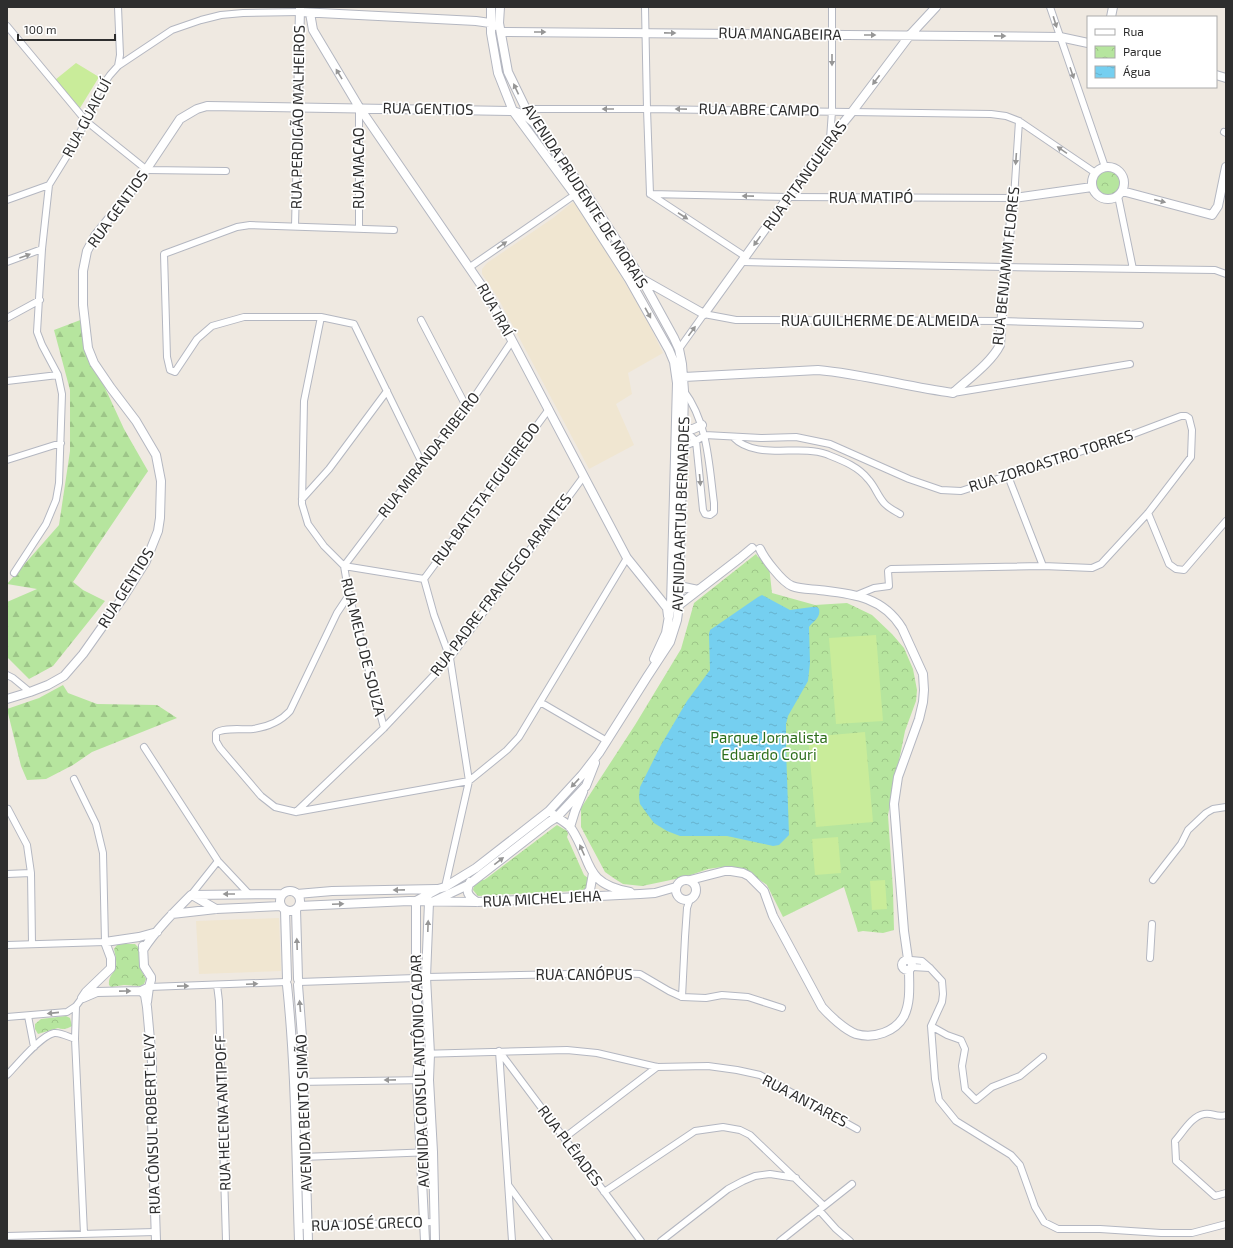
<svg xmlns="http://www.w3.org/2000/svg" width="1233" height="1248" font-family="'Exo 2',sans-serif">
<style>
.education{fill:#f0e6d1}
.forest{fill:url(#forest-firs)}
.park{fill:url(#park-crowns)}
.pitch{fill:#c9ec9a}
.water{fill:url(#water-ripples)}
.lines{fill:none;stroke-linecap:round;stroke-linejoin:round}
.minor-casing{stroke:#b4b7c1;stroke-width:8}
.tertiary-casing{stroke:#b4b7c1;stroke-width:10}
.minor{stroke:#fff;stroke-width:6}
.tertiary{stroke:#fff;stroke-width:8}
.oneway{fill:#969696}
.labels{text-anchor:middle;stroke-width:3.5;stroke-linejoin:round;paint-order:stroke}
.street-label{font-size:15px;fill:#2e2e2e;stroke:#fff}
.park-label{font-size:15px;fill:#2c6e1b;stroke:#fff}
</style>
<defs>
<pattern id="forest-firs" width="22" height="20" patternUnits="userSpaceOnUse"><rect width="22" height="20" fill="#b6e59e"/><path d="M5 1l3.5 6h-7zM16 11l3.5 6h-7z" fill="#9dc588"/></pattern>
<pattern id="park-crowns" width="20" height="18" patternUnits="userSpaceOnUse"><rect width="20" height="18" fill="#b6e59e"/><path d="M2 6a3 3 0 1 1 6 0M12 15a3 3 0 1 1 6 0" fill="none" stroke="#9dc588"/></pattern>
<pattern id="water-ripples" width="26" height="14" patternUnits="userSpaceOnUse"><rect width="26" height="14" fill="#75cff0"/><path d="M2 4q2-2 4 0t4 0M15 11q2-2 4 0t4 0" fill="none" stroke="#66b2ce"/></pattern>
</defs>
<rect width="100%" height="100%" fill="#efe9e1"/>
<!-- education -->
<path class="education" d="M573,202L576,203L643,312L663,353L628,373L632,394L616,404L634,445L589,469L498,298L482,274V269L487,263L553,218Z
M279,918L281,971L199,974L196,921Z"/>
<!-- forest -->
<path class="forest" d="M83,319L88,351L124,429L148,471L73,582L83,590L105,601L53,666L29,679L7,657V602L37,589L7,584L59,525L70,451V390L54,330Z
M63,685L68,693L97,704L157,705L177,718L92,752L73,765L46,779L27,780L21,766L7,709L39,698Z"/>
<!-- park -->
<path class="park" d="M1093 183a15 15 0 1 1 30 0a15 15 0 1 1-30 0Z
M756,554L758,557L765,560L769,566L772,593L815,605L847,603L872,615L892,634L904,648L913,669L917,690L916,701L905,731L888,815L893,890L894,930L883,933L863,931L858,932L844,887L783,917L767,885L748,872L734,868L722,867L708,869L685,877L642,886L623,884L615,879L605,872L581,827V808L635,725L681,649L694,603Z
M557,825L567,831L568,834L567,837L584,875L588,878C590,886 585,892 578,894L574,891L478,896L473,890L474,885L480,879L484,880L487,878Z
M123,944H135L140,949C139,965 138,965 146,979L144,984L140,986L124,985L111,987L109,985C108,976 114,974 116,966C117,960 115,955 114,949L117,945Z
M66,1016L70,1018L72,1026C67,1029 63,1030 58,1028L38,1034L35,1029V1024L41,1019Z"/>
<!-- pitch -->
<path class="pitch" d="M76,63L99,77L80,108L55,80Z
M876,635L883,721L836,724L829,638Z
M865,732L873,822L816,827L808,737Z
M838,837L841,873L815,875L812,839Z
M885,880L887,909L872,910L870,881Z"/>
<!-- water -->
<path class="water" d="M762,595L790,610L812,607H817L819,609C821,618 813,621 809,627L810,663L808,681L788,716L786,724V748L789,835L779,845L773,846L727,836H680L667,831L654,823L640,804L639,797L640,787L661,745L687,701L710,670L709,634L710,630L758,597Z"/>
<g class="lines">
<!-- minor casing -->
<g class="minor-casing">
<path id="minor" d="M645,7L647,109L650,194
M1050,7L1105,167
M7,26L86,121L147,170L226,171
M118,66L120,55L118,7
M526,109H647L991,114L1006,116L1019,121L1094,172
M1224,132L1226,133
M830,139L832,111V7
M650,194L787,197L1014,198L1019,121
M650,194L746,257
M1118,196L1133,269
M7,200L49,185L70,151L86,121L97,93L110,75L118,66L172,30L201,20L221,15L243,13L300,12
M295,226L298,107
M359,228V107
M394,230L250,225L237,227L164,254L167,357L170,370L175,372L197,339L212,326L244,317H321L354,324L422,463
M7,262L42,249
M742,262L1005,267L1215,270L1226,274
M470,267L570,198L584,190
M321,317L304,401L302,504L308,524L324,546L344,566L424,579
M7,318L40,300
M421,320L467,408
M679,349L704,314L736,320L1001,321L1140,325
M7,381L58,375
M953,393L1130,364
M684,429L696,441L703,510L705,514L710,515L714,512V503C709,465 708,423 684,391
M733,437C756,461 798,444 826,454C841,460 858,466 868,479C875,486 878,497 885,504C889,508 895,511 900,514
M683,447L696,441L705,435L761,438L796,437L830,444L909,479L941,490L961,491L1128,436L1181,416H1186L1189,418L1192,430L1191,457L1148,513L1101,564L1092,568L1043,566L891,569L888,571L889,586L874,588L857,595
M7,460L61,443
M1008,476L1043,566
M302,499L329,469L387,391
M1148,513L1169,564L1176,569L1184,570L1226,521
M14,573L46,524L56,500L59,483L62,394L58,375L42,345L37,332L42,249L49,185
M424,579L434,615L450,658L469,781L445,887
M424,579L549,409
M349,595L337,613L290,711C281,721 267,727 253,729C244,730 222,727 216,733V741L220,748L261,796L275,807L296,812L469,781L507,750L519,737L627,558
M7,675L13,678L30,692
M540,702L607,741
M384,728L349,595L344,566L422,463L467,408L512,341
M144,747L218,861L249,894
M8,809L27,845L31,873L32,944
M296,812L384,728L450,658L584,476
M7,874L31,873
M1153,880L1181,844L1188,830L1206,813L1213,809L1226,807
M191,895L218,861
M7,945L105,942L103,853L96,824L74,779
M1150,958L1152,924
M911,960L922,961L930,968L942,981L943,994L942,1002L931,1026L935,1079L939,1100L956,1121L1011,1155L1020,1165L1035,1207L1044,1222L1058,1229H1100L1161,1233H1192L1226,1224
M912,967L930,968
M426,977L618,973L640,974L669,991L682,997L706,998L722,995L748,997L782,1008
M299,982L416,978
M217,985L219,1001L226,1241
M149,987L286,982
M682,997L685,937L687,908L690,899
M76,1006L75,1039L84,1234
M28,1016L34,1047
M7,1017L67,1012L76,1006L82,998
M931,1026L947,1035L961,1040L965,1049L962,1066L965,1089L976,1100L992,1087L1020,1076L1043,1057
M499,1051L641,1241
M499,1051L512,1241
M419,1054L567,1050L597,1053L657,1067L708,1066L737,1070L760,1075L857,1129
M7,1075C17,1065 40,1036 54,1033C60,1032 69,1037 75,1039
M295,1082L429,1080
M1226,1115C1216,1118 1212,1112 1204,1114C1192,1116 1183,1132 1175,1141L1176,1161L1215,1196L1226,1193
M564,1138L657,1067
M302,1157L433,1152
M509,1186L549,1241
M604,1192L695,1131L723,1127L740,1130L750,1135L824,1206
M819,1210L836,1229L850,1241
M299,1226L435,1222
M7,1236L155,1232
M661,1241L728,1189L743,1181L755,1176L770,1174L796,1178
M780,1241L852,1184"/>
</g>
<!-- tertiary casing -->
<g class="tertiary-casing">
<path id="tertiary" d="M491,7V33L498,73L513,111L575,195L629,279L669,350L674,362L677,383L671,605L666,633L654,659
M300,12L476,21L490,23L494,26
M310,13L313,30L359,107L488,295L627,558L660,599L667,608L668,616
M1111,17L1113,7
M501,32L1060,37L1088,43
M1216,75L1226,78
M298,107L300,7
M1092 183a16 16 0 1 1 32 0a16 16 0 1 1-32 0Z
M1122,191L1212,215L1218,206L1226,167
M642,279L704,314L830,139L852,112L910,35L936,7
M684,377L818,370C863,374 908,387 953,393C968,379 991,363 1000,345L1005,267L1014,198L1092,187
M684,429H693L702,425
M760,549C764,558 782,582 792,586C800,589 810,589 819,590C852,594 882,596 902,628L923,674L924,690L923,702L919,719L898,777L894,804L904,931L908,959
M679,586L698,590
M679,605L740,558L752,548
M7,699L30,692L48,685L64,676L83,654L124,596L146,561L158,531L160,518L161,481L156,455L136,421L111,388L94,363L88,348L83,305V271L87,251L95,236L136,185L180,119L197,109L207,106L513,111L525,115L534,123
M554,815C559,819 567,823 571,828C593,861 582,883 630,892
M570,827L575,811L583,792
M676 890a10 10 0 1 1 20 0a10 10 0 1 1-20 0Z
M690,880L725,871H731L743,873L749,876L764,891L773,916L822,1007C830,1016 845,1030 856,1034C874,1039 895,1032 904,1016C911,1002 909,984 909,970
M470,882C465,892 468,896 477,902
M280 901a10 10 0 1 1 20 0a10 10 0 1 1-20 0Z
M297,894L332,891L437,889
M192,895L216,909
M583,897L590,890L593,873
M416,901L438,889L445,887L476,868L549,811L582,775L599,753L647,677L670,642L677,620L679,605L684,391L682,364L679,349L674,338L641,278L584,190L534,123L526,109L508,72L499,23L500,7
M416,901V978L419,1054L417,1080L425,1241
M434,901L468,885L549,822L557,817L586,786L595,763
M429,902L426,977L430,1054L429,1080L433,1152L435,1241
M299,906L409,901L477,902L640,894L655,893L676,887
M296,909L298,979
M285,910L287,979
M172,914L216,909L281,906
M143,946L144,966L151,977V980L149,987L147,1002
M143,950C156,930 174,912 191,895L282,894
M902 965a5 5 0 1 1 10 0a5 5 0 1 1-10 0Z
M287,985C296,1070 296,1156 299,1241
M298,985L302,1037L308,1241
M141,991L145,995L147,1007L152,1062V1119L156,1241
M82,998L86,992L111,968V958L105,942L139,937L157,932
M83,998L97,992L141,991L145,989"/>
</g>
<!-- minor -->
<use href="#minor" class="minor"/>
<!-- tertiary -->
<use href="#tertiary" class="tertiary"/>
</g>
<!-- one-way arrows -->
<defs><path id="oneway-solid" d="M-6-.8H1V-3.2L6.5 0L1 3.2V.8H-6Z"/></defs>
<g class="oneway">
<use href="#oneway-solid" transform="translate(1055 22) rotate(73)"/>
<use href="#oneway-solid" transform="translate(540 32)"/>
<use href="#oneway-solid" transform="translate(670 33) rotate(1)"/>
<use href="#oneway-solid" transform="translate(870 35)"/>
<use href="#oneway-solid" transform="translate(1000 36) rotate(1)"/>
<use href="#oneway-solid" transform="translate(832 60) rotate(90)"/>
<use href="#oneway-solid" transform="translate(1072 73) rotate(71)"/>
<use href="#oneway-solid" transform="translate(339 74) rotate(-121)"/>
<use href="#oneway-solid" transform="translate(876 80) rotate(127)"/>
<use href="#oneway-solid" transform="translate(516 89) rotate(-115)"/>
<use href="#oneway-solid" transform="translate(608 109) rotate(180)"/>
<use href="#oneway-solid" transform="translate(681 109) rotate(-179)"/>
<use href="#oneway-solid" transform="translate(1062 150) rotate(-146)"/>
<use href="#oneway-solid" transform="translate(1016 159) rotate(94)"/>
<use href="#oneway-solid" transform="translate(748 196) rotate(-179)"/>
<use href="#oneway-solid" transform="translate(1160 201) rotate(14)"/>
<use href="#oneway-solid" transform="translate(683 216) rotate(33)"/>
<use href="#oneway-solid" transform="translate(757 241) rotate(125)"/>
<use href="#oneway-solid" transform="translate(502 245) rotate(-35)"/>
<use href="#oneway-solid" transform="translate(25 256) rotate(-20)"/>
<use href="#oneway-solid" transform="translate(648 313) rotate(61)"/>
<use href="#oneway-solid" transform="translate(692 331) rotate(-54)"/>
<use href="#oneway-solid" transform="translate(700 480) rotate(85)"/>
<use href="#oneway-solid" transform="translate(575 783) rotate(133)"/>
<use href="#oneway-solid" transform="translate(582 850) rotate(-114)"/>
<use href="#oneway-solid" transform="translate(499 861) rotate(-38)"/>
<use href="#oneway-solid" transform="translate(399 890) rotate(179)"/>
<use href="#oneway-solid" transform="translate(229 894) rotate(180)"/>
<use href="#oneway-solid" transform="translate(338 904) rotate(-2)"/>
<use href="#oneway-solid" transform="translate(428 926) rotate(-88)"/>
<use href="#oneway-solid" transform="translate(297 944) rotate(-92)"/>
<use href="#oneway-solid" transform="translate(252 984) rotate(-3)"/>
<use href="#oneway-solid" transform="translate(183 986) rotate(-1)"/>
<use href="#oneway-solid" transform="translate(125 991) rotate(-1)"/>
<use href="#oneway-solid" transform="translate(300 1006) rotate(-95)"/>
<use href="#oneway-solid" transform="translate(53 1013) rotate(174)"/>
<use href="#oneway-solid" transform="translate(390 1080) rotate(179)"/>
</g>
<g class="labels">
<!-- street labels -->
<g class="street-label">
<text transform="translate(780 34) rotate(1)" y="5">RUA MANGABEIRA</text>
<text transform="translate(428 109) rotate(1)" y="5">RUA GENTIOS</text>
<text transform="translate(759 110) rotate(1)" y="5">RUA ABRE CAMPO</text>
<text transform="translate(298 117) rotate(-89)" y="5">RUA PERDIGÃO MALHEIROS</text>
<text transform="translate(87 118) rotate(-62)" y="5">RUA GUAICUÍ</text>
<text transform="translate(359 168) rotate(-90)" y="5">RUA MACAO</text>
<text transform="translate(805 176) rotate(-54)" y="5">RUA PITANGUEIRAS</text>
<text transform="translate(585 196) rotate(57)" y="5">AVENIDA PRUDENTE DE MORAIS</text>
<text x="871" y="203">RUA MATIPÓ</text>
<text transform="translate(118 209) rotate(-54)" y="5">RUA GENTIOS</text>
<text transform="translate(1006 266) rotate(-84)" y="5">RUA BENJAMIM FLORES</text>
<text transform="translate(495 310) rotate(61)" y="5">RUA IRAÍ</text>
<text x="880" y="326">RUA GUILHERME DE ALMEIDA</text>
<text transform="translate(429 455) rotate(-52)" y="5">RUA MIRANDA RIBEIRO</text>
<text transform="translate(1051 461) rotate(-18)" y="5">RUA ZOROASTRO TORRES</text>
<text transform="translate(486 494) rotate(-54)" y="5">RUA BATISTA FIGUEIREDO</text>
<text transform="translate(681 514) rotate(-88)" y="5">AVENIDA ARTUR BERNARDES</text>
<text transform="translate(501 585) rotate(-53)" y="5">RUA PADRE FRANCISCO ARANTES</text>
<text transform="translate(126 588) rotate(-58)" y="5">RUA GENTIOS</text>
<text transform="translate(363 647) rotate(76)" y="5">RUA MELO DE SOUZA</text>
<text transform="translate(542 899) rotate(-3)" y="5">RUA MICHEL JEHA</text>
<text x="584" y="980">RUA CANÓPUS</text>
<text transform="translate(420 1071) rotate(-92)" y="5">AVENIDA CONSUL ANTÔNIO CADAR</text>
<text transform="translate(805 1101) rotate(28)" y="5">RUA ANTARES</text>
<text transform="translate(223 1113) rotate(-92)" y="5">RUA HELENA ANTIPOFF</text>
<text transform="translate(304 1113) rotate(-92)" y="5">AVENIDA BENTO SIMÃO</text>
<text transform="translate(152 1124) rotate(-92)" y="5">RUA CÔNSUL ROBERT LEVY</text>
<text transform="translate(570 1146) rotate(53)" y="5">RUA PLÊIADES</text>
<text transform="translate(367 1224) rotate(-2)" y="5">RUA JOSÉ GRECO</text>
</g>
<!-- park labels -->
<g class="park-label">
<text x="769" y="743">Parque Jornalista<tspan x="769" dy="17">Eduardo Couri</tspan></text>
</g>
</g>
<!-- border -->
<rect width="1233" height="1248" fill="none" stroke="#2e2e2e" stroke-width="16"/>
<!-- legend -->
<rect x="1087" y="16" width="130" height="72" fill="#ffffff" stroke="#ababab"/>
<rect x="1095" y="29" width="20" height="6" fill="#ffffff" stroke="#ababab"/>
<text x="1123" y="36" font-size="12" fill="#2e2e2e">Rua</text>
<rect x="1095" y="46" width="20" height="12" fill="url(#park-crowns)" stroke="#ababab"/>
<text x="1123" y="56" font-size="12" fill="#2e2e2e">Parque</text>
<rect x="1095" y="66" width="20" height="12" fill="url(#water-ripples)" stroke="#ababab"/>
<text x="1123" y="76" font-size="12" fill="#2e2e2e">Água</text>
<!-- scale -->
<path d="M18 34v6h97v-6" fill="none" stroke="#2e2e2e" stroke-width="2"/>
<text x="24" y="34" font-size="12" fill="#2e2e2e" stroke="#ffffff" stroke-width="3" paint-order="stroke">100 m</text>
</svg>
